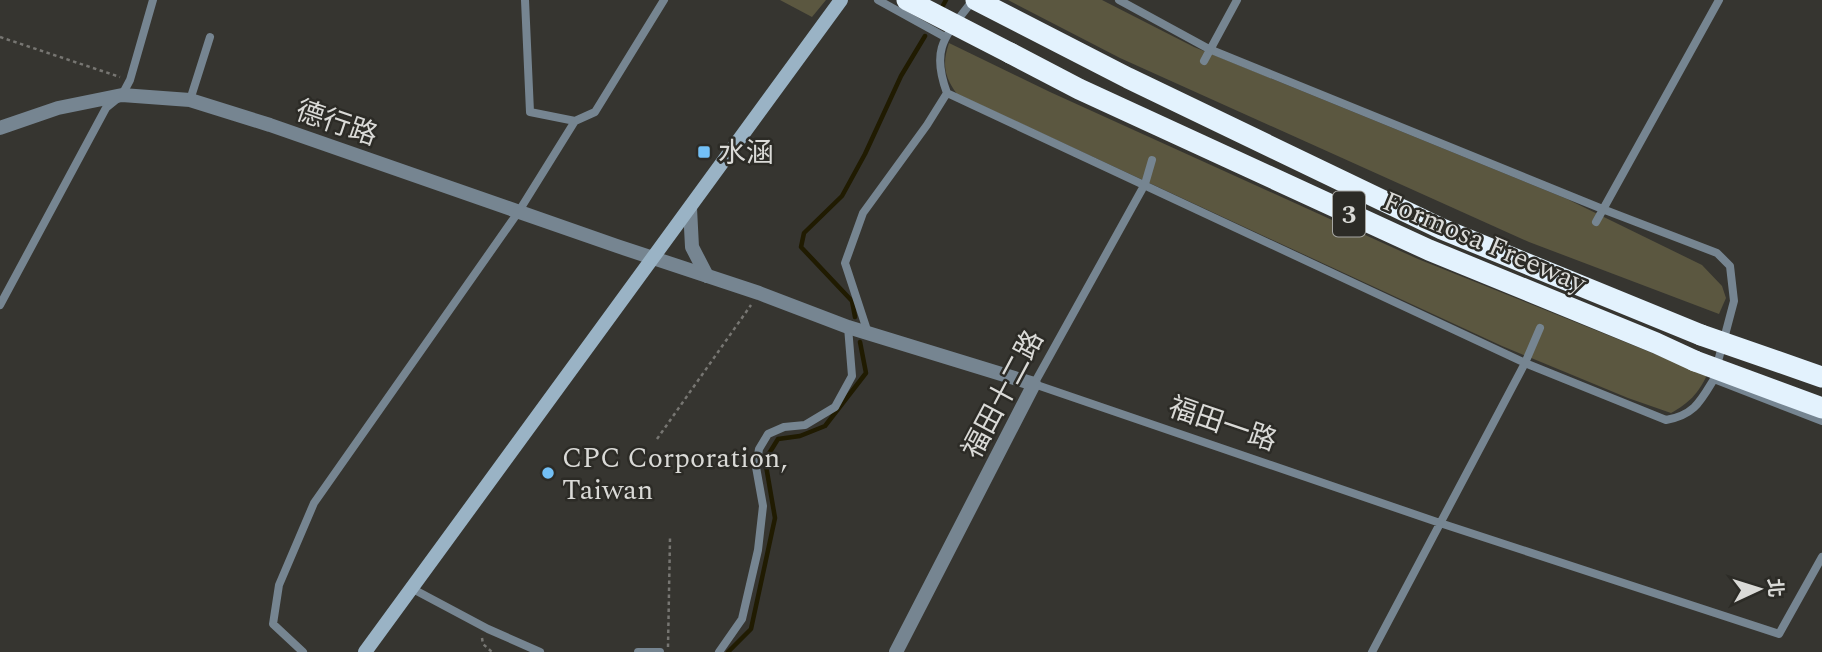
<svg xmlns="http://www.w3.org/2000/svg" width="1822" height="652" font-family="Spectral,'Noto Sans TC',serif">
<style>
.grass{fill:#5b5740}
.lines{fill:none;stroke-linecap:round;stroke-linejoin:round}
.stream{stroke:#201b01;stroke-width:4.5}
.path{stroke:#777672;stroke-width:2.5;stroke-dasharray:3.5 3.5;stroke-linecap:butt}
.service{stroke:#768591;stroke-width:8}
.minor{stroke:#768591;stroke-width:14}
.tertiary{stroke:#768591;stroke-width:14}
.secondary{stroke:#9ab3c5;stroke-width:14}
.motorway{stroke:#e3f2fd;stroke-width:21}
.motorway-bridge{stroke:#e3f2fd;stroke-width:21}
.poi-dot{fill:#73c0f6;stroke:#2c2b26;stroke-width:2.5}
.labels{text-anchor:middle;stroke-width:5;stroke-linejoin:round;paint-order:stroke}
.shield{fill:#2c2b26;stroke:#a6a6a2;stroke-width:2}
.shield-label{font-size:26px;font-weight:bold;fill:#dadad7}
.street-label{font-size:28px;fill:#dadad7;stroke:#2c2b26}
.poi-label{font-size:28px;fill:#dadad7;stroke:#2c2b26;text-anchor:start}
</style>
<rect width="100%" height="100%" fill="#363530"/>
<!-- grass -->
<path class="grass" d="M780,0H826L812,17Z
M1008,0H1102L1194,47L1567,199L1702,265L1722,286L1726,298L1719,314L1529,242L1120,58Z
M949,43L1050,92L1418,259L1707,375C1698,394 1689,403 1671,413L1628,398L1502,346L957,94C944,77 942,63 949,43Z"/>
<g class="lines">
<!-- stream -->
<path class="stream" d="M940,11L946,0
M855,317L852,301L801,247L804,233L842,196L865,154L901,76L925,36
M728,652L751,629L775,518L765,460L778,439L800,436L825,426L866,373L860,342"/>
<!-- path -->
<path class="path" d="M0,37L120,77
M657,439L751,305
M482,638L483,644L492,652
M668,647L670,538"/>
<!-- service -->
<path class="service" d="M525,0L530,112L575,121
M878,0L945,37
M1119,0L1209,49L1605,210L1717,253L1730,266L1734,301L1716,369
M1204,61L1237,0
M947,93C930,47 946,36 973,0
M190,100L210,37
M1152,160L1145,184L1034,384L1440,523L1779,634L1822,557
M1596,222L1719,0
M0,305L106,108L122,95L130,80L153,0
M868,333L845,263L863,213L927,125L947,93L1525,363L1666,420C1694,415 1700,402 1714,379L1822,421
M411,588L488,629L540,652
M303,652L273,624L279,585L314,503L519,211L575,121L595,112L664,0
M638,652H660
M719,652L742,619L758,550L763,506L756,467L759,449L768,434L784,427L805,425L835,407L852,376L848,327
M1372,652L1525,363L1540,328"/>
<!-- minor -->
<path class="minor" d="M0,128L58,108L122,95L190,100L270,125L617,246L759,293L848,327L1034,384L896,652"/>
<!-- tertiary -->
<path class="tertiary" d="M690,208L692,247L707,276"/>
<!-- secondary -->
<path class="secondary" d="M365,652L841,0"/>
<!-- motorway -->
<path class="motorway" d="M976,0L1128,78L1442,229L1701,335
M1010,53L1079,89L1429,250L1656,343L1695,361"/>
<!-- motorway-bridge -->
<path class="motorway-bridge" d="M907,0L1010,53
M1701,335L1822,377
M1695,361L1822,408"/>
</g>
<!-- markers -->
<g class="poi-dot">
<rect x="697" y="145" width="14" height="14" rx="3.5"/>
<circle cx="548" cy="473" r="7"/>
</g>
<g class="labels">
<!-- shield labels -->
<rect class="shield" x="1333" y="191.5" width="32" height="45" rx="5"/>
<g class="shield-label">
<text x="1349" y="223">3</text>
</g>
<!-- street labels -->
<g class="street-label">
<text transform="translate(337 122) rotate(19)" y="10">德行路</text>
<text transform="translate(1485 241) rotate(23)" y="10">Formosa Freeway</text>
<text transform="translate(1002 394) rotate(-62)" y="10">福田十二路</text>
<text transform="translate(1223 423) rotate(19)" y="10">福田一路</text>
</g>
<!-- poi labels -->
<g class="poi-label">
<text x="718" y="162">水涵</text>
<text x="562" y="467">CPC Corporation,<tspan x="562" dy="32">Taiwan</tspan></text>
</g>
</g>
<!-- north arrow -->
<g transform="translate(1759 589) rotate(86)" stroke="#2c2b26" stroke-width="5" paint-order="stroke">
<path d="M0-5L12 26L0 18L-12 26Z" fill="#dadad7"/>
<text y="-10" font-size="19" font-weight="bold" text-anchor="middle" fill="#dadad7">北</text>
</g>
</svg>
